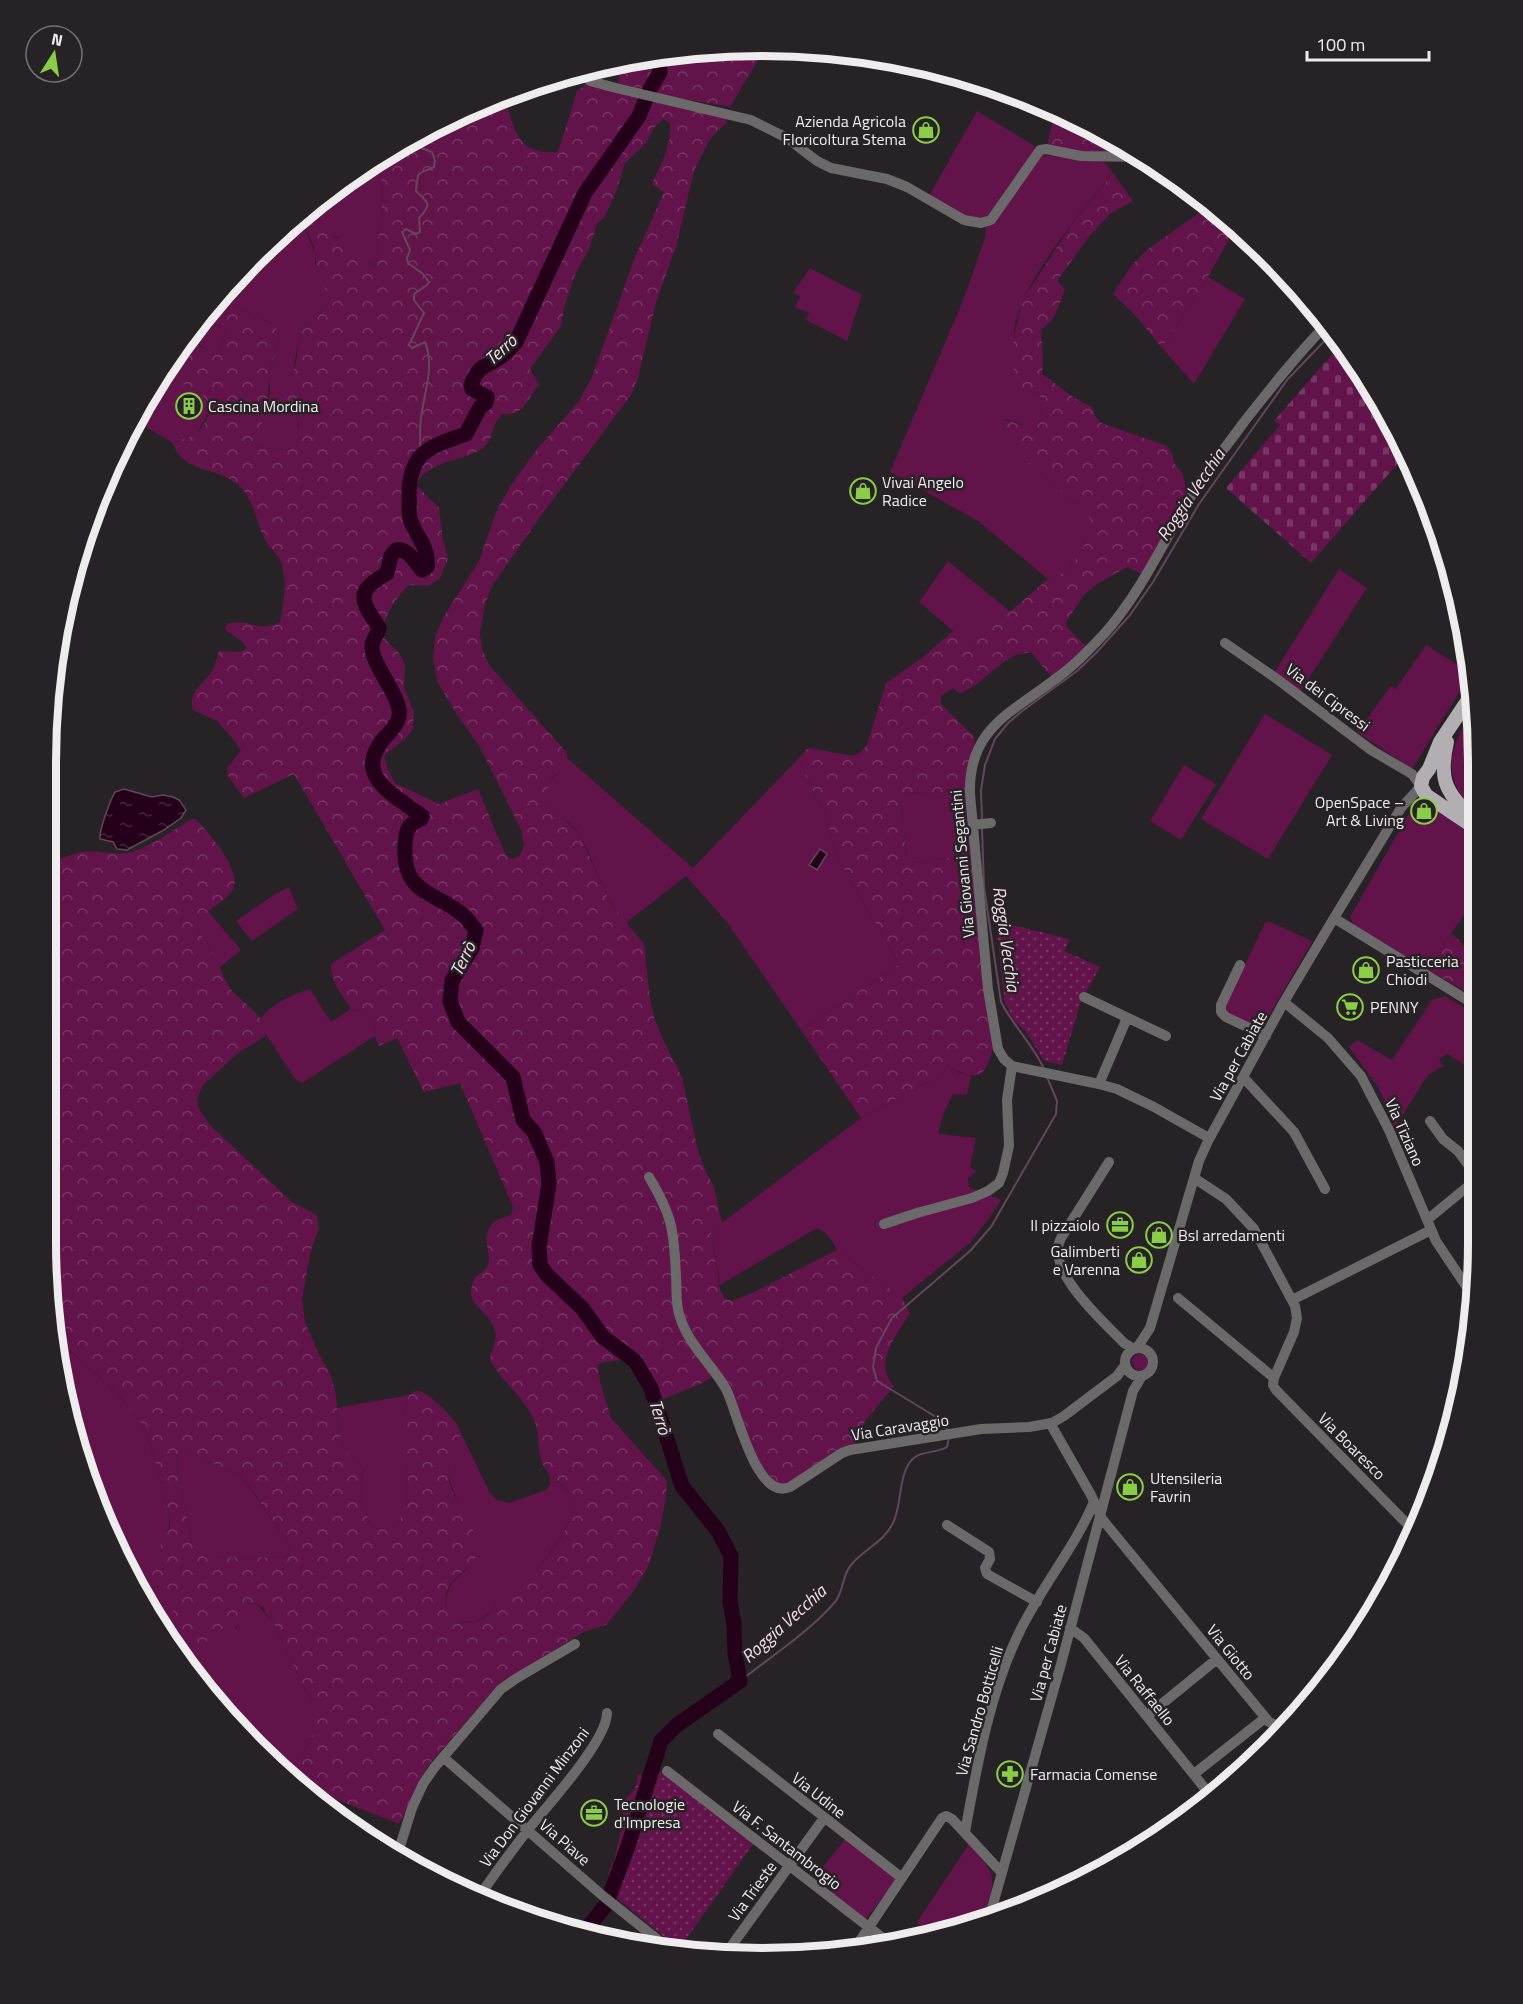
<svg xmlns="http://www.w3.org/2000/svg" width="1523" height="2004" font-family="'Titillium Web',sans-serif">
<style>
.green{fill:#61134a}
.forest{fill:url(#forest-crowns);fill-rule:evenodd}
.cemetery{fill:url(#cemetery-stones)}
.park{fill:url(#park-dots)}
.water{fill:url(#water-ripples);stroke:#62475a;stroke-width:1.5}
.lines{fill:none;stroke-linecap:round;stroke-linejoin:round}
.stream{stroke:#62475a;stroke-width:2}
.river{stroke:#25001a;stroke-width:15}
.minor{stroke:#6b696a;stroke-width:10}
.major{stroke:#b3aeb1;stroke-width:14}
.labels{text-anchor:middle;stroke-width:5;stroke-linejoin:round;paint-order:stroke}
.poi-label{font-size:16px;fill:#efecee;stroke:#272225;text-anchor:start}
.street-label{font-size:16px;fill:#efecee;stroke:#272225}
.water-label{font-size:18px;font-style:italic;fill:#f4ddea;stroke:#272225}
.rim{fill:none;stroke:#efecee;stroke-width:8}
</style>
<defs>
<pattern id="forest-crowns" width="20" height="18" patternUnits="userSpaceOnUse" patternTransform="scale(1.5)"><rect width="20" height="18" fill="#61134a"/><path d="M2 6a3 3 0 1 1 6 0M12 15a3 3 0 1 1 6 0" fill="none" stroke="#783664"/></pattern>
<pattern id="cemetery-stones" width="16" height="16" patternUnits="userSpaceOnUse" patternTransform="scale(1.5)"><rect width="16" height="16" fill="#61134a"/><path d="M2 7V4a2 2 0 0 1 4 0v3zM10 15v-3a2 2 0 0 1 4 0v3z" fill="#783664"/></pattern>
<pattern id="park-dots" width="8" height="8" patternUnits="userSpaceOnUse" patternTransform="scale(1.5)"><rect width="8" height="8" fill="#61134a"/><path d="M2 2h.1M6 6h.1" fill="none" stroke="#783664" stroke-width="1.8" stroke-linecap="round"/></pattern>
<pattern id="water-ripples" width="26" height="14" patternUnits="userSpaceOnUse" patternTransform="scale(1.5)"><rect width="26" height="14" fill="#25001a"/><path d="M2 4q2-2 4 0t4 0M15 11q2-2 4 0t4 0" fill="none" stroke="#45253c"/></pattern>
</defs>
<rect width="100%" height="100%" fill="#272225"/>
<!-- green -->
<path class="green" d="M977,111L1038,148L989,216C970,225 946,205 929,196Z
M393,150L391,166L382,174C381,186 382,197 382,208C381,228 375,247 377,266L362,260L339,237L323,233L317,224L315,213L309,210L363,166Z
M1042,155L1104,161L1113,173C1083,211 1013,289 1014,338C1015,355 1020,372 1023,388L1038,394L1043,400L1038,425L1031,427L1006,419L996,431L1025,441L1019,458L1038,468L1060,491L1081,505L1092,521L1083,549L1067,571L1048,579L978,521L890,472L964,298L986,235L985,227L995,223Z
M302,216L303,225L315,252V264L328,292L329,303L319,315L303,329L298,343L287,405C301,420 299,427 297,446C285,453 266,449 254,443L270,393L269,375L279,334L268,321L252,318L242,309L219,296L255,255Z
M810,268L862,295L847,341L806,320L809,313L795,308L800,296L793,293Z
M1208,277L1245,299L1194,384L1162,348Z
M200,318L215,322L226,331L221,348L211,351L190,340L187,334Z
M169,382C191,384 199,390 211,407L197,434L173,443L134,420L155,386Z
M948,561L1012,613L971,646L919,602Z
M1339,569L1367,588L1300,692L1274,673Z
M1426,645L1471,673L1412,769L1357,732L1391,686L1396,689Z
M1472,711V809C1440,775 1450,747 1472,711Z
M1265,714L1332,755L1268,859L1201,819Z
M567,758L693,868L798,759L814,793L829,818L830,837L839,860L899,964L801,1030L726,921L686,876L626,923C603,898 596,863 579,834C572,822 547,810 546,797C545,779 563,773 567,758Z
M1184,765L1216,784L1181,840L1150,821Z
M914,792L968,803L972,854L918,863L911,861L907,855L900,802L906,795Z
M1424,804L1437,808L1472,836V905L1425,968L1354,925L1350,917L1407,817L1416,807Z
M289,887L298,909L252,941L236,921L272,896Z
M208,911L241,950L219,968L209,945L199,933L200,921Z
M1268,921L1310,940L1312,942L1261,1029L1225,1012L1224,1008L1265,923Z
M310,989L331,1022L351,1009L362,1012L374,1024L375,1036L302,1083L295,1079L265,1033V1024L261,1018C274,1002 290,996 310,989Z
M1445,996L1472,1012V1069L1447,1054L1439,1059L1443,1066L1427,1076L1395,1127L1378,1087L1349,1047L1357,1040L1392,1060L1432,1000Z
M947,1065L960,1073L971,1075L967,1095L953,1094L944,1112L938,1134L976,1138L970,1167L977,1171L968,1178L969,1187L1001,1200L990,1217L971,1242L902,1298L837,1250C832,1239 827,1233 817,1228L720,1285L711,1231L861,1118L920,1086L935,1080L943,1074Z
M58,1342L62,1344C85,1365 126,1398 141,1423C154,1446 162,1493 170,1520L168,1533L144,1590C155,1588 160,1583 168,1594L236,1629L248,1604L256,1603L273,1622L314,1707V1729L307,1748L284,1775L255,1749L141,1601L70,1428Z
M1132 1362a8 8 0 1 1 16 0a8 8 0 1 1-16 0Z
M409,1395C404,1407 403,1420 405,1432C407,1457 420,1547 370,1526L360,1492L364,1468L347,1451L341,1441L337,1408Z
M460,1431L489,1491L497,1500L509,1503L546,1490L550,1485V1478L547,1472C554,1479 570,1490 573,1498C580,1517 540,1568 526,1581C519,1588 508,1593 500,1600C495,1604 493,1610 488,1614C479,1623 465,1623 453,1622L445,1610C446,1589 451,1582 467,1569L469,1522L458,1503L447,1474L451,1454L458,1442Z
M180,1451L189,1452L237,1474L246,1483L288,1542L291,1550L289,1556L283,1558L210,1557L199,1553L192,1546L176,1461L177,1455Z
M845,1839L897,1879L866,1919L831,1892L839,1880L823,1867Z
M969,1844C1002,1879 994,1880 982,1923L926,1934L917,1922Z"/>
<!-- forest -->
<path class="forest" d="M761,45L766,46L730,107L662,95L618,83L622,59Z
M588,83L727,118L726,124L717,131L709,141L694,171L676,247L656,302L638,378L631,395L543,513L492,586L485,604L480,633L482,649L489,665L567,753V762L563,768L552,778L547,789L546,799L551,807L579,834L611,904L644,944L650,998L654,1017L664,1042L682,1077L697,1147L705,1170L714,1187L722,1223L711,1231L720,1290L725,1299L732,1301L748,1295L837,1250L902,1298L910,1313C897,1335 872,1363 894,1386L865,1421L855,1445L787,1485H777L762,1466L718,1374L700,1384L661,1400L641,1362C625,1360 613,1359 598,1364L600,1382L611,1418L667,1481L665,1503L660,1528L648,1567L633,1592L606,1625L583,1632L496,1687L428,1766L399,1824L292,1782L284,1775L307,1748L314,1729V1707L273,1622L263,1608L256,1603L248,1604L240,1622L229,1635L195,1644H188L182,1639L168,1594L164,1589L158,1586L144,1590L142,1584L170,1527V1520C162,1493 154,1446 141,1423C126,1398 85,1365 63,1344L58,1342L45,1243L46,798L58,825L50,848L52,858C64,860 73,853 84,852C98,850 113,855 127,853C147,850 175,828 194,818C207,830 245,873 232,891C219,909 202,906 199,933L209,945L226,982L232,991L256,1013L265,1024L267,1030L264,1037L238,1053L202,1086L197,1100L200,1111L211,1126L292,1202L317,1215L319,1229L311,1250L302,1299L305,1322L319,1354L330,1374L335,1390L341,1441L347,1451L364,1468L360,1492L370,1526C420,1547 407,1456 404,1432C403,1420 404,1407 409,1395C412,1394 414,1391 417,1391C427,1390 458,1421 460,1431C462,1444 446,1460 448,1475C451,1503 479,1523 477,1552C475,1565 461,1571 454,1580C446,1588 445,1600 445,1610L454,1622C465,1623 479,1623 488,1615C493,1611 495,1604 499,1600C505,1595 512,1591 518,1587C535,1576 583,1517 572,1496C566,1484 548,1478 542,1462C537,1450 540,1434 535,1422C525,1397 501,1382 490,1359C491,1349 498,1340 495,1331C489,1307 461,1308 475,1277C503,1262 478,1246 490,1227C494,1220 504,1217 511,1215L513,1207L460,1083L424,1092L397,1038L379,1046L375,1036L374,1024L362,1012L351,1009C342,995 330,981 331,964L385,930L294,774L244,798L228,776L227,768L241,751L234,740L217,721L193,710C187,692 204,684 212,671C215,665 217,658 219,651L240,652L247,648L240,640L225,630L226,625C245,616 259,634 280,622C283,606 286,592 284,576C283,571 282,562 279,558C275,551 268,547 265,540C256,522 253,495 236,483C213,466 183,473 173,443C200,433 201,434 211,407C196,385 181,379 155,386L187,334C194,347 208,352 221,348L226,331L215,322L200,318L219,296L242,309L252,318L267,321L275,327L279,334L269,375L267,410L254,443C266,449 285,453 297,446L299,423L294,413L287,405L286,397L297,358L298,343L303,329L319,315L329,303L328,292C313,277 318,270 315,252C313,240 304,230 302,216L309,210L315,213C320,238 333,235 354,242L362,260L377,266C375,247 381,227 382,208C382,196 381,186 382,174L391,166L393,150L490,99L507,104C515,134 520,155 558,152L577,91ZM663,119L670,123C672,145 661,164 652,184L664,192L635,257L592,377L579,401L537,449L511,485L496,512L479,561L444,616L435,637L433,659L438,683L457,715L480,747L521,830L524,845L520,856L512,859L506,856L478,789L439,804L395,783L388,770L384,756L408,736L413,729L414,712L404,688L405,664L399,653L382,636C383,618 396,597 409,585L429,586L440,578L448,559L443,540L439,508L417,486C424,458 473,462 487,444C491,439 492,431 494,426C496,422 499,418 502,414C525,416 526,400 539,385L530,369L561,326L564,308L574,277L589,249L597,224L605,216L616,192L625,163L647,142L654,128ZM180,1451L189,1452L237,1474L246,1482L288,1542L291,1550L289,1556L283,1558L210,1557L199,1553L192,1546L176,1461L177,1455Z
M1055,111L1138,154L1082,152L1047,146Z
M1113,173L1133,201L1110,214L1088,238L1057,281L1065,289C1059,304 1056,321 1041,329L1043,359L1042,374C1059,385 1072,399 1092,407L1095,416L1101,423L1167,446L1173,456L1174,463L1183,474L1186,491L1184,500L1142,574L1127,567L1097,584L1083,596L1066,622V626L1075,636L1087,647L1052,678L1031,652L1016,655L1004,662L977,684L960,694L953,688L941,696V704L975,738L968,803L914,792L906,795L900,802L907,855L911,861L918,863L972,854L994,1044C986,1077 979,1084 947,1065L943,1074L935,1080L920,1086L861,1118L801,1030L899,964L839,860L830,837L829,818L814,793L798,759L808,748L853,756L861,752L867,745L886,683L922,658L954,630L971,646L1048,579L1067,571L1083,549L1091,521L1081,505L1060,491L1038,468L1018,458L1024,441L995,431L998,419C1012,419 1024,429 1038,425L1043,400L1038,394L1023,389L1013,367L1014,337L1022,301L1070,227Z
M1209,206L1235,228L1208,277L1162,348L1136,316L1113,294L1132,265L1148,249Z
M1451,933C1475,952 1472,967 1472,995L1425,968Z
M661,1771L665,1774L640,1848L619,1900L611,1895L636,1828C639,1823 644,1817 644,1810C645,1807 643,1804 643,1800C644,1789 653,1779 661,1771Z
M638,1774L646,1779L629,1837L610,1887L608,1874L614,1860L624,1817C615,1799 629,1801 635,1788C637,1784 637,1778 638,1774Z"/>
<!-- cemetery -->
<path class="cemetery" d="M1341,344L1357,363L1419,478L1399,462L1311,563L1226,488L1280,425L1274,421Z"/>
<!-- park -->
<path class="park" d="M996,921L1069,939L1065,951L1100,967L1081,1001L1062,1065L1044,1061L1027,1033L1013,1019L1004,1000Z
M665,1774L753,1844L679,1949L619,1900L659,1782Z"/>
<!-- water -->
<path class="water" d="M124,789L152,797L163,795L173,797L179,800L186,810L181,818L162,831L127,850L117,849L113,842L100,839C99,830 110,801 115,792Z
M820,849L827,854L817,870L809,865Z"/>
<g class="lines">
<!-- stream -->
<path class="stream" d="M417,137L416,146L432,152L435,160L434,167C417,175 418,169 416,191C429,203 432,204 419,218L420,232L416,234L406,229L402,232L410,250L407,258L408,263L423,274L429,282L427,285L414,294V300L424,313L409,345L412,348L425,342C435,366 424,393 421,418C419,430 421,444 420,456
M982,820L981,790L985,765L995,739L1008,723L1021,712L1077,671L1097,652L1130,615L1153,582L1199,504L1287,380L1332,333
M982,828L984,887L1001,1002C1013,1026 1033,1044 1044,1069
M948,1431L941,1420L877,1381L873,1367L876,1348L892,1318L970,1251L991,1227L1056,1114L1057,1101L1047,1077
M740,1681C772,1656 809,1632 835,1602C844,1591 842,1575 851,1565C864,1549 884,1542 893,1523C902,1505 898,1479 910,1462C918,1450 935,1454 947,1447L949,1437"/>
<!-- river -->
<path class="river" d="M584,1932L606,1905L628,1846L661,1741L677,1725L740,1681L735,1654L734,1624L730,1602L731,1556L718,1531L682,1486L651,1388L635,1361L603,1337L582,1308L547,1275L540,1265L539,1247L549,1184L547,1162L534,1132L523,1120L513,1077L458,1022L450,1001L452,981L472,948L476,930C472,926 468,919 463,915C434,890 402,896 405,844C406,830 408,824 421,819L422,816C390,792 349,774 389,733C395,726 401,719 399,709C395,688 371,664 372,645C373,639 378,634 379,628C375,620 369,614 366,606C358,589 375,581 387,573L391,556L396,550C408,548 415,562 422,570L427,567C430,548 416,537 410,519C408,512 410,504 409,496C409,452 429,447 466,434L480,407L486,403L487,397L472,389L471,385C479,363 486,368 502,356C507,352 512,346 516,342L585,193L639,116L650,89L660,72L658,55"/>
<!-- minor -->
<path class="minor" d="M579,72L590,81L616,88L751,120L787,138L817,161L831,168L887,179L907,187L964,220L981,223L991,220L1040,150L1046,149L1081,156L1142,157
M973,825L991,823
M1334,918L1472,1003
M1240,965L1221,1005V1012L1226,1017L1266,1036
M1084,997L1166,1036
M1284,1002L1328,1038L1361,1076L1389,1130L1436,1241L1472,1295
M1243,1077L1294,1132L1325,1189
M1099,1084L1127,1018
M1430,1121L1443,1139L1458,1151L1472,1170
M1209,1138L1154,1107L1117,1089L1099,1084L1012,1066L1004,1059L998,1049L988,989L970,794C968,729 1011,713 1054,680C1073,667 1088,651 1104,634C1147,586 1170,525 1206,473C1218,456 1232,439 1244,422C1270,389 1296,356 1326,325
M1109,1162L1061,1238C1044,1270 1103,1321 1124,1343L1134,1349
M649,1177C673,1217 674,1231 676,1276C677,1290 675,1304 680,1317C689,1346 712,1364 726,1389C737,1410 756,1502 790,1487L842,1453L850,1450L981,1429L1029,1427L1052,1423L1064,1416L1117,1376L1125,1365
M1194,1178L1226,1199L1254,1229L1295,1306L1297,1318L1294,1332L1274,1378L1273,1385L1276,1390L1415,1532
M1427,1220L1472,1183
M884,1224L917,1213L972,1198L988,1191L999,1183L1003,1173L1009,1146L1007,1100L1012,1066
M1178,1298L1274,1378
M1292,1300L1431,1230
M1125 1362a14 14 0 1 1 28 0a14 14 0 1 1-28 0Z
M1137,1348L1150,1328L1199,1161L1208,1141L1284,1002L1334,918L1401,808L1421,786L1412,774L1371,750L1277,679L1225,643
M1050,1423L1091,1495L1102,1519L1269,1722L1278,1726L1284,1723L1351,1637
M947,1525L989,1552L990,1559L985,1568L987,1574L1037,1602
M1070,1628L1084,1638L1211,1796
M1147,1716L1217,1659
M718,1734L902,1878
M443,1757L603,1896L668,1948
M667,1771L888,1942
M1194,1774L1265,1718
M965,1832C977,1766 989,1695 1019,1633C1041,1587 1074,1549 1094,1502
M397,1856L412,1808L423,1784L434,1768L501,1689L517,1678L575,1644
M479,1897C495,1873 513,1849 531,1826C549,1804 607,1740 607,1713
M988,1922L1061,1664L1133,1391L1142,1376
M855,1948L942,1818L946,1816L952,1819L1002,1873
M727,1952L824,1818"/>
<!-- major -->
<path class="major" d="M1447,742C1439,777 1444,792 1472,817
M1472,826L1426,795L1421,786L1423,777L1429,769L1440,742L1472,694"/>
</g>
<!-- icons -->
<defs>
<g id="shop-ring" transform="scale(1.35)"><circle r="9.5" fill="#272225" stroke="#8ace47" stroke-width="1.5"/><path d="M-5-2.5h2.3a2.7 3.5 0 0 1 5.4 0H5L5.5 6h-11ZM-1.5-2.5h3a1.5 2.3 0 0 0-3 0Z" fill="#8ace47"/></g>
<g id="building-ring" transform="scale(1.35)"><circle r="9.5" fill="#272225" stroke="#8ace47" stroke-width="1.5"/><path d="M-4-6H4V6H1V3H-1V6H-4ZM-2.5-4.3h1.7v1.8h-1.7ZM.8-4.3h1.7v1.8H.8ZM-2.5-1h1.7V.8h-1.7ZM.8-1h1.7V.8H.8Z" fill="#8ace47"/></g>
<g id="supermarket-ring" transform="scale(1.35)"><circle r="9.5" fill="#272225" stroke="#8ace47" stroke-width="1.5"/><path d="M-6-5.5h2.5l.6 2H6L4.5 2H-2.5L-4.4-4H-6ZM-1.5 3.2a1.3 1.3 0 1 0 .1 0ZM3 3.2a1.3 1.3 0 1 0 .1 0Z" fill="#8ace47"/></g>
<g id="office-ring" transform="scale(1.35)"><circle r="9.5" fill="#272225" stroke="#8ace47" stroke-width="1.5"/><path d="M-6-3h4V-5.5h4V-3h4V5H-6ZM-1-4.5V-3h2v-1.5ZM-6 0V1H6V0Z" fill="#8ace47"/></g>
<g id="pharmacy-ring" transform="scale(1.35)"><circle r="9.5" fill="#272225" stroke="#8ace47" stroke-width="1.5"/><path d="M-2-6h4v4h4v4h-4v4h-4v-4h-4v-4h4Z" fill="#8ace47"/></g>
</defs>
<g fill-rule="evenodd">
<use href="#shop-ring" x="926" y="130"/>
<use href="#building-ring" x="189" y="406"/>
<use href="#shop-ring" x="863" y="491"/>
<use href="#shop-ring" x="1424" y="811"/>
<use href="#shop-ring" x="1366" y="970"/>
<use href="#supermarket-ring" x="1350" y="1007"/>
<use href="#office-ring" x="1120" y="1225"/>
<use href="#shop-ring" x="1159" y="1235"/>
<use href="#shop-ring" x="1139" y="1260"/>
<use href="#shop-ring" x="1130" y="1487"/>
<use href="#pharmacy-ring" x="1010" y="1774"/>
<use href="#office-ring" x="594" y="1813"/>
</g>
<g class="labels">
<!-- poi labels -->
<g class="poi-label">
<text x="906" y="127" text-anchor="end">Azienda Agricola<tspan x="906" dy="18">Floricoltura Stema</tspan></text>
<text x="208" y="412">Cascina Mordina</text>
<text x="882" y="488">Vivai Angelo<tspan x="882" dy="18">Radice</tspan></text>
<text x="1404" y="808" text-anchor="end">OpenSpace –<tspan x="1404" dy="18">Art &amp; Living</tspan></text>
<text x="1386" y="967">Pasticceria<tspan x="1386" dy="18">Chiodi</tspan></text>
<text x="1370" y="1013">PENNY</text>
<text x="1100" y="1231" text-anchor="end">Il pizzaiolo</text>
<text x="1178" y="1241">Bsl arredamenti</text>
<text x="1120" y="1257" text-anchor="end">Galimberti<tspan x="1120" dy="18">e Varenna</tspan></text>
<text x="1150" y="1484">Utensileria<tspan x="1150" dy="18">Favrin</tspan></text>
<text x="1030" y="1780">Farmacia Comense</text>
<text x="614" y="1810">Tecnologie<tspan x="614" dy="18">d'Impresa</tspan></text>
</g>
<!-- street labels -->
<g class="street-label">
<text transform="translate(1328 697) rotate(37)" y="6">Via dei Cipressi</text>
<text transform="translate(962 864) rotate(-95)" y="6">Via Giovanni Segantini</text>
<text transform="translate(1238 1056) rotate(-61)" y="6">Via per Cabiate</text>
<text transform="translate(1405 1132) rotate(66)" y="6">Via Tiziano</text>
<text transform="translate(900 1427) rotate(-9)" y="6">Via Caravaggio</text>
<text transform="translate(1352 1446) rotate(45)" y="6">Via Boaresco</text>
<text transform="translate(1231 1652) rotate(51)" y="6">Via Giotto</text>
<text transform="translate(1048 1653) rotate(-75)" y="6">Via per Cabiate</text>
<text transform="translate(1145 1690) rotate(51)" y="6">Via Raffaello</text>
<text transform="translate(979 1711) rotate(-74)" y="6">Via Sandro Botticelli</text>
<text transform="translate(819 1795) rotate(38)" y="6">Via Udine</text>
<text transform="translate(534 1797) rotate(-53)" y="6">Via Don Giovanni Minzoni</text>
<text transform="translate(565 1842) rotate(41)" y="6">Via Piave</text>
<text transform="translate(787 1845) rotate(38)" y="6">Via F. Santambrogio</text>
<text transform="translate(752 1891) rotate(-54)" y="6">Via Trieste</text>
</g>
<!-- water labels -->
<g class="water-label">
<text transform="translate(501 350) rotate(-42)" y="6">Terrò</text>
<text transform="translate(1191 495) rotate(-56)" y="6">Roggia Vecchia</text>
<text transform="translate(1006 939) rotate(82)" y="6">Roggia Vecchia</text>
<text transform="translate(463 959) rotate(-64)" y="6">Terrò</text>
<text transform="translate(660 1417) rotate(73)" y="6">Terrò</text>
<text transform="translate(784 1624) rotate(-42)" y="6">Roggia Vecchia</text>
</g>
</g>
<!-- crop -->
<path d="M0 0H1523V2004H0ZM762 56H762A706 706 0 0 1 1468 762V1242A706 706 0 0 1 762 1948H762A706 706 0 0 1 56 1242V762A706 706 0 0 1 762 56Z" fill="#272225" fill-rule="evenodd"/>
<path class="rim" d="M762 56H762A706 706 0 0 1 1468 762V1242A706 706 0 0 1 762 1948H762A706 706 0 0 1 56 1242V762A706 706 0 0 1 762 56Z"/>
<!-- north arrow -->
<g transform="translate(54 54) rotate(12)"><circle r="28" fill="#272225" stroke="#777375" stroke-width="1.5"/>
<path d="M0-4.5L10 22L0 15L-10 22Z" fill="#8ace47"/>
<text y="-9" font-size="16" font-weight="bold" text-anchor="middle" fill="#efecee">N</text>
</g>
<!-- scale -->
<path d="M1307 51v9h122v-9" fill="none" stroke="#efecee" stroke-width="3"/>
<text x="1316" y="51" font-size="18" fill="#efecee" stroke="#272225" stroke-width="4.5" paint-order="stroke">100 m</text>
</svg>
